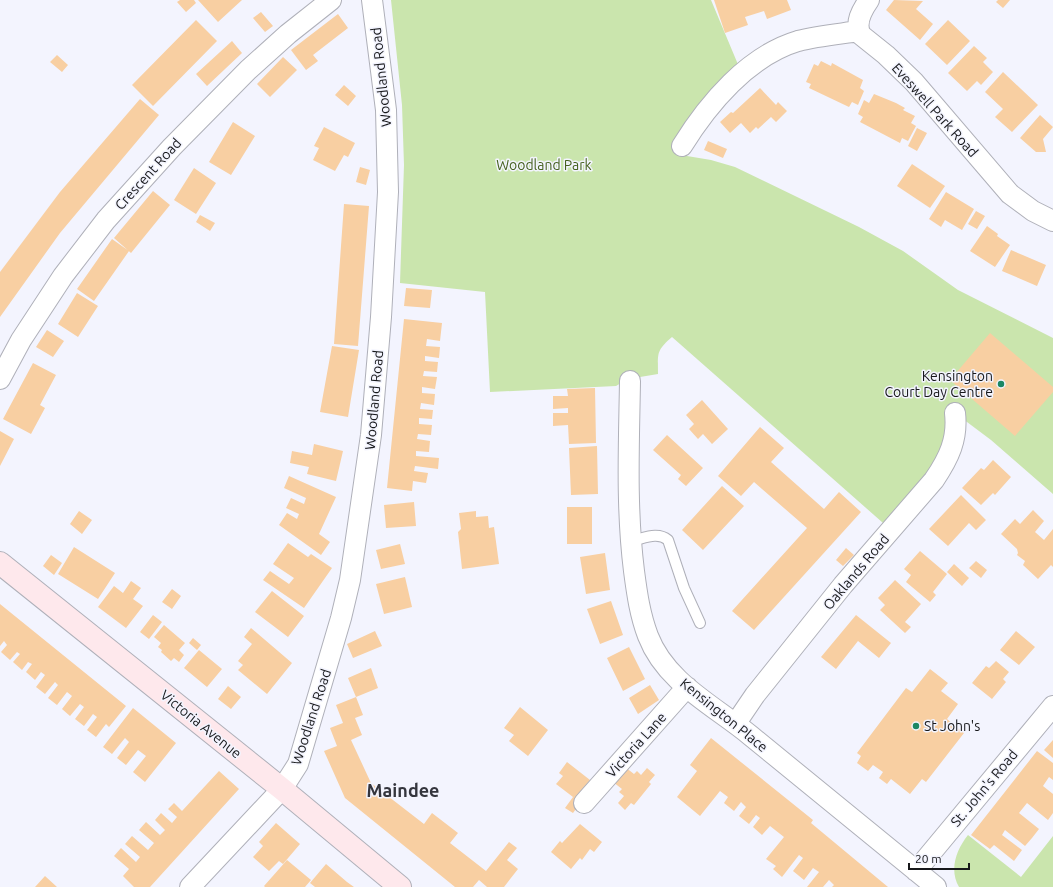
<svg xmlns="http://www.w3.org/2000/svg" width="1053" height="887" font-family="Ubuntu,sans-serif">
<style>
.green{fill:#cae5ad}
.building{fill:#f8cfa2}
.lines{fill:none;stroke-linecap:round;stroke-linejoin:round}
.lane-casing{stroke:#afb0b9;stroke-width:12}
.street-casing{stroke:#afb0b9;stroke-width:22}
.secondary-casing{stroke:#afb0b9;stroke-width:24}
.lane{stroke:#fff;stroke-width:10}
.street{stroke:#fff;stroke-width:20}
.secondary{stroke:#fee8ec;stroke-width:22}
.poi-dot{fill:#1b8764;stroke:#f3f4fe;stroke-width:1.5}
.labels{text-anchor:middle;stroke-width:3;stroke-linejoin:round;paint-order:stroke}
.street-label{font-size:14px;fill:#17181b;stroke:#f3f4fe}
.park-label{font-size:14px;fill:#46621f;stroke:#f3f4fe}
.poi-label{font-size:14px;fill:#17181b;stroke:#f3f4fe;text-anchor:end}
.district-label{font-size:18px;font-weight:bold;fill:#34353d;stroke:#f3f4fe}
</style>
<rect width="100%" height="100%" fill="#f3f4fe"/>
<!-- green -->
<path class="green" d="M391,0H711L742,74L682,146L687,156L711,160L735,167L859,227L903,251L958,290L1053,338V494L991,440L955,413L956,432L891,530L672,337C656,351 658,353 658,374L628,379L616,386L490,392L485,292L400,283L404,165L402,105Z
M968,835L1021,877L1053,836V887H959C949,870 956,850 968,835Z"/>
<!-- building -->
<path class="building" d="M180,0H194L196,3L186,12L177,2Z
M198,0H242L218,22Z
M714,0H787L791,10L767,19L764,11L745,17L748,25L725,33Z
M894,0L923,1L916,9L933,24L920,40L886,10Z
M998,0H1010L1003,8L996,2Z
M261,12L273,26L265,32L253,18Z
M338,14L348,28L313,55L318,61L306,70L291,50Z
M196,20L217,41L153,106L132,85Z
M948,20L970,41L947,65L925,44Z
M232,41L242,53L207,86L196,74Z
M974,46L987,58L983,62L993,72L981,85L977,81L967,91L948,73Z
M57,55L68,65L62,72L50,62Z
M283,57L297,70L270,97L257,84Z
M821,61L831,66L832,63L863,80L860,88L864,91L858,105L852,102L849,107L809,88L811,84L806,82L814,64L818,66Z
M1003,72L1038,105L1012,132L995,117L1003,109L985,92Z
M344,85L356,96L348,106L335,95Z
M760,88L776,105L778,102L787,111L776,122L771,117L758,129L756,127L750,133L741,123L730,133L720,122L731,112L733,113Z
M874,94L896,103L905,108L903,110L915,116L911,123L916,126L908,141L902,138L900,143L860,122L863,117L858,114L864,100L869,103Z
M140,99L159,115L60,233L0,317V272L60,192Z
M1040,115L1053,127L1043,139L1046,152H1036L1020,138Z
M233,122L255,136L231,175L209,162Z
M324,127L355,143L348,157L344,155L335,171L313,160L319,148L314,146Z
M917,128L927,133L917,151L908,146Z
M708,141L727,149L723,158L704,150Z
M912,164L945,186L930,208L897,186Z
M360,167L370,170L366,185L356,182Z
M194,168L216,183L196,214L174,200Z
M153,191L170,205L131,253L114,238Z
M946,192L974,209L962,230L945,220L941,227L929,219Z
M344,204L369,206L358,346L334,344Z
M976,211L985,216L977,229L968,224Z
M200,215L215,223L210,231L196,222Z
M987,226L998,234L997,236L1010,245L995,267L970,251Z
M112,239L129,251L94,301L77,289Z
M1011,250L1046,265L1037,286L1002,271Z
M406,288L432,290L430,308L404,306Z
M77,293L98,306L78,337L58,324Z
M404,319L442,323L440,341L427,339L426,346L440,347L439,358L425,356V361L438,362L437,372L424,371L423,376L437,377L435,389L422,387V393L435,394L434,405L421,403L420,409L433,410L432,419L419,418V424L432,425L431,435L418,434L417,439L430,441L429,452L416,451V456L439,458L438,469L415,466L414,471L428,473L426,483L413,481L412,491L387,488Z
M47,330L64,341L53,357L36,347Z
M990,333L1053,387V392L1015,436L950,380Z
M332,346L359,350L348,417L320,412Z
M33,363L56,375L40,405L45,408L31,434L3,419Z
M595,388L596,443L569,444L568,425L553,426V413H568V408L553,409V396H568L567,389Z
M702,400L728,429L712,444L703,434L698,439L689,429L694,424L686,415Z
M760,427L784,448L771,462L824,509L839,492L861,512L754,630L732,611L807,528L754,482L741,496L718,476Z
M0,431L14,439L0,466Z
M667,435L703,468L686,486L678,479L681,475L653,450Z
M314,444L343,451L336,481L307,474L309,467L290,463L292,451L312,455Z
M597,446L598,494L571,495L569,448Z
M993,460L1011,477L995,495L993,493L981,505L962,488L981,468L984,470Z
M289,476L336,497L319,534L330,542L321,555L279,525L287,513L297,519L299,514L286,508L291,498L304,504L306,498L284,488Z
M722,486L744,506L703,550L682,530Z
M961,495L986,520L976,530L969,523L948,546L929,529Z
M414,502L416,526L386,528L384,505Z
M567,507H592V544H567Z
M1033,510L1044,521L1035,532L1044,540L1053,529V567L1051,565L1038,579L1023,565L1025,561L1017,555L1018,553L1017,549L1001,534L1015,519L1020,524Z
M79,511L92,520L82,534L70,524Z
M476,511V517L488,516L489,528L494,527L499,564L462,569L458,532L461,529L459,513Z
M288,543L308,557L311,554L332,568L304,608L263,580L270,571L289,584L294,578L273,564Z
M400,544L405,564L381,569L376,550Z
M74,547L115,573L98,599L58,574Z
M846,548L854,555L843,566L836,560Z
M920,551L947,574L933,592L936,595L930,602L906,582L911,575L904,569Z
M605,553L610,590L586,594L580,557Z
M51,555L62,563L54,575L43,566Z
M976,561L987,570L981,578L969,568Z
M954,564L969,578L962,586L947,572Z
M405,577L412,607L384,614L376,584Z
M895,580L921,604L905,622L911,627L905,633L880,610L885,605L878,598Z
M131,581L141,588L133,599L143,606L126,628L98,607L114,586L123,593Z
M172,589L181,596L172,609L162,602Z
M272,591L304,616L288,637L255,612Z
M611,601L623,635L600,644L587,609Z
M0,604L126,706L109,727L106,724L96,737L87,730L97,717L93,714L84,726L75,719L84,707L80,704L70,716L62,709L72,696L67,692L57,705L48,698L58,685L55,682L45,694L36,687L45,675L41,672L35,680L26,672L32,664L28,662L22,670L13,662L20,654L17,652L10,660L1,652L7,645L4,641L0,646Z
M153,615L162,622L149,639L140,632Z
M856,615L891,643L879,658L858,641L836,669L821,657Z
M164,625L185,643L179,650L184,655L179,662L174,658L171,661L161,652L162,650L158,647L161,643L154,637Z
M251,628L292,663L267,694L238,670L243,665L238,661L252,644L244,637Z
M375,631L382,646L353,658L347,644Z
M1016,631L1035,647L1019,665L1000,650Z
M193,638L201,645L197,650L189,643Z
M629,647L645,679L623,691L607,658Z
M199,650L222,669L207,687L184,668Z
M996,661L1009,672L1003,679L1006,682L992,699L972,683L986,666L989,668Z
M371,668L378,688L356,697L348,678Z
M930,669L948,683L941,691L958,704L947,719L964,733L926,782L922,779L910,794L891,779L887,784L879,778L883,772L873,765L868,771L857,763L861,756L857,753L906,688L912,692Z
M650,685L659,700L638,714L629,698Z
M228,686L241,697L231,709L218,699Z
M356,697L363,715L355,718L362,735L351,740L371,783L424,824L432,813L458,833L450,843L486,871L509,842L517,848L507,860L518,869L504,887H487L479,880L473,887H455L345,798L324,751L337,746L330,728L343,723L336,705Z
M520,707L548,730L528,756L509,741L514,735L504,728Z
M133,708L176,743L145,782L133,772L146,756L138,750L126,765L117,758L129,742L125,738L112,754L103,747Z
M711,738L813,820L811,823L888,887H832L834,885L829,880L823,887H807L819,872L813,868L804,880L793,871L803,858L799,855L782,877L773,869L776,866L766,859L784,837L770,826L762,835L753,827L760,818L756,815L749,824L739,816L746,807L741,802L734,811L724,803L728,797L720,791L700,816L677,797L697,771L690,765Z
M1053,740V758L1044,750Z
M1037,751L1053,763V780L1049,777L1043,786L1053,794V813L1048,820L1027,803L1019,813L1039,829L1032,838L1025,846L1005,830L1002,835L1022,850L1014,861L994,845L990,849L971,835Z
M567,762L590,780L581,791L586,795L573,813L565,808L573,797L556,784L563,776L559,773Z
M625,767L634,774L637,771L641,775L647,768L655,775L649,782L651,784L634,805L631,803L625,810L618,803L624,796L619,792L622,789L613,782Z
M219,771L239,789L150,887H134L123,876L129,869L114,856L121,848L136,862L140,857L125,844L132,836L148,850L154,843L139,830L146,822L160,835L165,830L155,820L161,813L172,823L177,817L168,809L174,803L182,811Z
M276,823L300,844L283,864L279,861L269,871L253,857L263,846L259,842Z
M580,824L602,842L594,852L590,849L582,860L580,858L571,869L551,852L560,841L562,843Z
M287,860L311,880L305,887H265L264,886Z
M326,864L347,882L354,887H315L310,883Z
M45,876L57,887H35Z"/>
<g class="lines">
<!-- lane casing -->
<g class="lane-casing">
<path id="lane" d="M630,541C643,539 657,531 668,540L684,588L700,623"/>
</g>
<!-- street casing -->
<g class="street-casing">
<path id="street" d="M869,0C862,10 854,23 861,35L886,55L914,82L1010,194L1033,211L1053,221
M682,146C708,104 748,56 798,41C817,36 839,34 859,31
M0,379L21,340L63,276L106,220L172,147L248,70L288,34L331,0
M630,381C629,444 626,507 634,571C637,594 640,615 648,636C666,683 715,706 751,736C813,786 874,837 936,887
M736,723L755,695L843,585L934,480C949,458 958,439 955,413
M584,803L687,687
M916,871L1053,706
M190,887L282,789L298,764L341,618L350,580L371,435L381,317L388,192L386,110L372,0"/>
</g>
<!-- secondary casing -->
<g class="secondary-casing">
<path id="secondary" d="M0,563L282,789L400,887"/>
</g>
<!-- lane -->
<use href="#lane" class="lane"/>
<!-- street -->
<use href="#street" class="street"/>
<!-- secondary -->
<use href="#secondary" class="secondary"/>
</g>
<!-- markers -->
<g class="poi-dot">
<circle cx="1001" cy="384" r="4"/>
<circle cx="916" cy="726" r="4"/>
</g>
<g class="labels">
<!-- street labels -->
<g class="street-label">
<text transform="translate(381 77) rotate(-96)" y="5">Woodland Road</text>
<text transform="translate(935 110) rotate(48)" y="5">Eveswell Park Road</text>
<text transform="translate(148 174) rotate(-48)" y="5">Crescent Road</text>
<text transform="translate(374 400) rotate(-85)" y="5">Woodland Road</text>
<text transform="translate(856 572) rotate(-50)" y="5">Oaklands Road</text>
<text transform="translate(724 715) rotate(39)" y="5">Kensington Place</text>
<text transform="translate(311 717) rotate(-72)" y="5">Woodland Road</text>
<text transform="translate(201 724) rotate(39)" y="5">Victoria Avenue</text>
<text transform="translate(636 745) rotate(-48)" y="5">Victoria Lane</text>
<text transform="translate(984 788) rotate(-50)" y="5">St. John's Road</text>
</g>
<!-- park labels -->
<g class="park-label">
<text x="544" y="170">Woodland Park</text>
</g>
<!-- poi labels -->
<g class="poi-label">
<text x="993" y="381">Kensington<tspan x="993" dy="16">Court Day Centre</tspan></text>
<text x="924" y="731" text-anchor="start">St John's</text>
</g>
<!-- district labels -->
<g class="district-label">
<text x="403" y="797">Maindee</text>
</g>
</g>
<!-- scale -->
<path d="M909 863v6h60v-6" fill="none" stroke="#17181b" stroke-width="2"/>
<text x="915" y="863" font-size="12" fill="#17181b" stroke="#f3f4fe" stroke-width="3" paint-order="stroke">20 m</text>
</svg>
